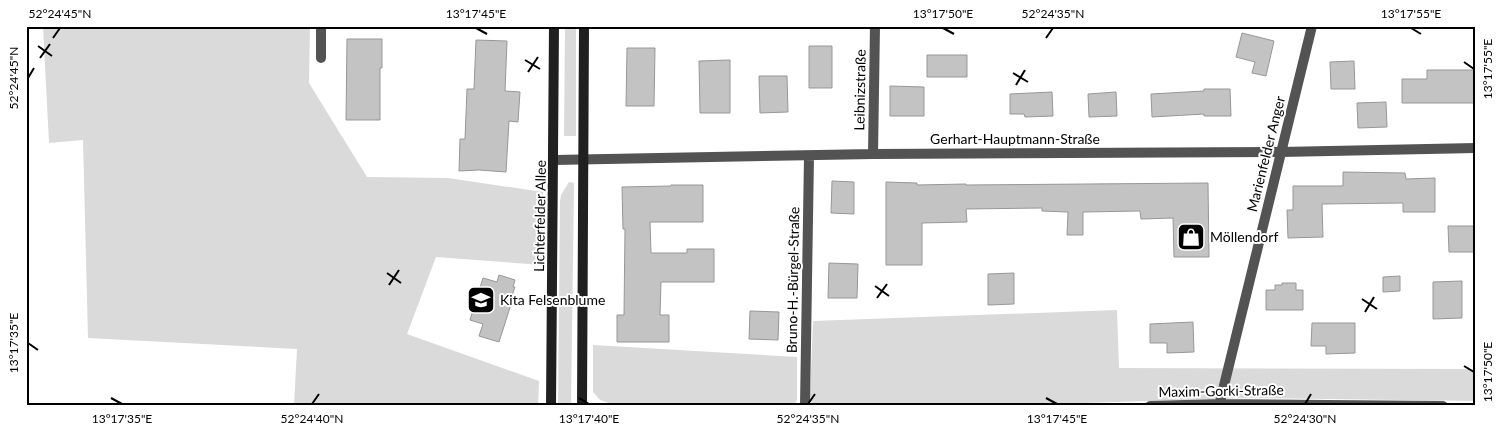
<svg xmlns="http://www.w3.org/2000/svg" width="1502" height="432" font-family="Lato,sans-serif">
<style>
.green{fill:#dadada}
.building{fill:#c3c3c3;stroke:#979797}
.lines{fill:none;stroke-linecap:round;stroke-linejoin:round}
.street{stroke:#535353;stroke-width:10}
.secondary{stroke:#202020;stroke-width:10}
.ticks{fill:none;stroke:#000;stroke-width:2}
.labels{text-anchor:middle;stroke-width:4;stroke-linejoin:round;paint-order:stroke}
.street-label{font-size:14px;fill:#000;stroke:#fff}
.poi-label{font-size:14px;fill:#000;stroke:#fff;text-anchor:start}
.neatline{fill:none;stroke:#000;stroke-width:2}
.ticks-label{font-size:12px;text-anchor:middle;fill:#000}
</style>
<rect width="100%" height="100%" fill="#fff"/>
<!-- green -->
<path class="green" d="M43,26H310L309,83L367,177L448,178L543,192L542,265L436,257L407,334L539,381L538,406H294L297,349L88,338L83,140L49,143Z
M565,26H576V136H564Z
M569,182L574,183V186L571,406H558L560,201L561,195Z
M1117,310L1119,368L1476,369V401L1248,398L983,406L812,405L810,396L813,321Z
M593,345L797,357V400L794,406H680L609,403L600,400L593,392Z"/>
<!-- building -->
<path class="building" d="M1242,33L1274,41L1266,76L1252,73L1255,62L1236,57Z
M347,39H382V68H380V120H346Z
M476,40L507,41L505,91L520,92L518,122L509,121L506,172L479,170L459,171L460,139H465L467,89H474Z
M809,46H832V88H809Z
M627,48H655L654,106H626Z
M927,55H967V77H927Z
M730,60V113H700L699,61Z
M1354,61L1355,89H1331L1330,62Z
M1427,70H1476V103H1402V79H1427Z
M759,76H787L788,112L760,113Z
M890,86L924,87V116H890Z
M1204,89H1230L1231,116H1204V114L1152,117L1151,94L1204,91Z
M1052,92L1053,116L1025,117L1024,114H1010V94Z
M1116,92L1117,116L1089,117L1088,94Z
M1386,102L1387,127L1358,128L1357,103Z
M1343,172L1405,173L1406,179L1435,178V212H1403V203L1322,204L1323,237L1288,238L1287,210H1293V186H1343Z
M832,181L854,182V214L831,213Z
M886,182L917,183V185L966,184V185L1208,183L1209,257H1174L1173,218L1141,219L1140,211L1083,212V235H1067L1068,212L1042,211V208L966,209L967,222L922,223V265H886Z
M671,185H703V222H650L651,253H687V249H714V282H661L660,315H669V342H617V315H624L625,229H623L622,187L671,186Z
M1448,226H1476V252H1449Z
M829,263L858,264L857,298H828Z
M1014,273V304L988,305V274Z
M499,275L515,280L513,287H515L511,298H513L499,342L479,336L483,324L470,320L483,278L497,282Z
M1400,276V291L1383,292V277Z
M1462,281V318L1433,319V282Z
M1282,283H1296V290H1303V310H1266V290H1275V285H1282Z
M750,311L779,312L778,340L749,339Z
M1193,322L1194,352L1167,353V343H1150V324Z
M1312,323H1355V353L1326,354V346H1311Z"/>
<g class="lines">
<!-- street -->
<path class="street" d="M321,58V26
M873,154L875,26
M554,160L873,154L1281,152L1476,148
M805,406L809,156
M1150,406L1220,404L1443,406
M1219,406L1312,26"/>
<!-- secondary -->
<path class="secondary" d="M551,406L554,26
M582,406L584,26"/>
</g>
<!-- ticks -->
<path class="ticks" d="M476,28L487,34M943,28L954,34M1411,28L1421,34M53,38L60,28M1046,38L1053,28M38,46L52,56M40,58L50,44M525,60L540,69M1464,62L1474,69M528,72L538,57M1013,73L1028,82M28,78L34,68M1016,85L1025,70M387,273L401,283M389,285L399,270M875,286L889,296M877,298L887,284M1362,299L1377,309M1365,312L1374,297M28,343L38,350M1464,366L1474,372M111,398L122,404M579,398L589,404M1046,398L1057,404M312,404L319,394M808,404L815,394M1305,404L1311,394"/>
<!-- icons -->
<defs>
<g id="shop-square" transform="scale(1.4375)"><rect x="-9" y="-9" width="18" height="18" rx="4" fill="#000" stroke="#fff"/><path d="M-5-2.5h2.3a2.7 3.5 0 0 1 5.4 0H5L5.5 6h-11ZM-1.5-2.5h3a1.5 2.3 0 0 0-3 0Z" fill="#fff"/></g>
<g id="school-square" transform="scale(1.4375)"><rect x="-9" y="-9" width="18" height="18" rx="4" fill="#000" stroke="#fff"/><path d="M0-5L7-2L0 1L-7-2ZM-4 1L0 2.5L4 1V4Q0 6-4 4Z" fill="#fff"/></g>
</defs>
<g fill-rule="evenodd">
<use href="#shop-square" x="1191" y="237"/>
<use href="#school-square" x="481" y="300"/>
</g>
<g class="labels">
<!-- street labels -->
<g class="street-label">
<text transform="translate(860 90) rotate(-89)" y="5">Leibnizstraße</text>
<text x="1015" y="144">Gerhart-Hauptmann-Straße</text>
<text transform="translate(1266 154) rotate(-76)" y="5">Marienfelder Anger</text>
<text transform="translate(540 216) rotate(-89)" y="5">Lichterfelder Allee</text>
<text transform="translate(793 280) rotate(-89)" y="5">Bruno-H.-Bürgel-Straße</text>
<text transform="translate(1221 391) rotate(-1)" y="5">Maxim-Gorki-Straße</text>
</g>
<!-- poi labels -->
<g class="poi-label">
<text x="1210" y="242">Möllendorf</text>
<text x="500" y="305">Kita Felsenblume</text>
</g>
</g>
<!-- border -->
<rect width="1502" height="432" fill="none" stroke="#ffffff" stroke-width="55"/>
<rect x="28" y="28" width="1446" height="376" class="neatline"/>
<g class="ticks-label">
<text x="60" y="18">52°24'45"N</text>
<text x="476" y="18">13°17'45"E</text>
<text x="943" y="18">13°17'50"E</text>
<text x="1053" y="18">52°24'35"N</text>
<text x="1411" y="18">13°17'55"E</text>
<text transform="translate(1488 69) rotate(-90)" y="4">13°17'55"E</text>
<text transform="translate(14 78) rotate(-90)" y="4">52°24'45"N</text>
<text transform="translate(14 343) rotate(-90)" y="4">13°17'35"E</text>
<text transform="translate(1488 372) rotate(-90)" y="4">13°17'50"E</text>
<text x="122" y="423">13°17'35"E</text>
<text x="312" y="423">52°24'40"N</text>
<text x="589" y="423">13°17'40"E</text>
<text x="808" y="423">52°24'35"N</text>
<text x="1057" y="423">13°17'45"E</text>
<text x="1305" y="423">52°24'30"N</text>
</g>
</svg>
